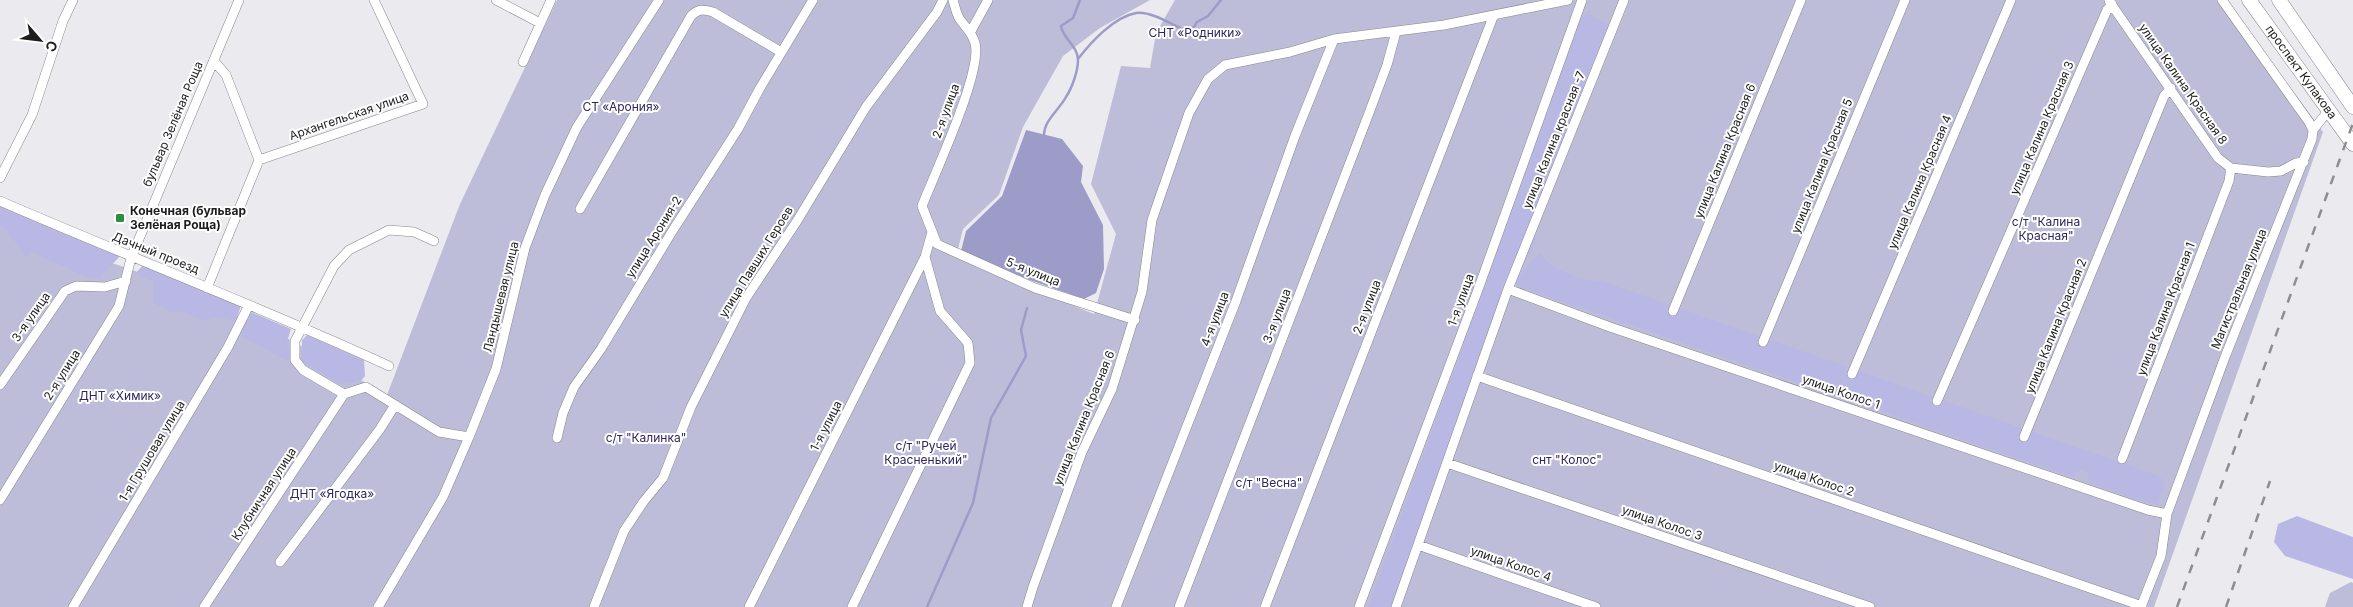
<svg xmlns="http://www.w3.org/2000/svg" width="2353" height="607" font-family="Inter,sans-serif">
<style>
.green{fill:#bdbdd9}
.forest{fill:#b9b8e5}
.water{fill:#9d9cc8}
.lines{fill:none;stroke-linecap:round;stroke-linejoin:round}
.stream{stroke:#9d9cc8;stroke-width:2.5}
.minor-casing{stroke:#86878b;stroke-width:10}
.primary-casing{stroke:#86878b;stroke-width:15}
.minor{stroke:#fff;stroke-width:9}
.primary{stroke:#fff;stroke-width:14}
.rail{stroke:#8e8e90;stroke-width:2.5;stroke-dasharray:9 9;stroke-linecap:butt}
.poi-dot{fill:#2e8d3f;stroke:#fff;stroke-width:2}
.labels{text-anchor:middle;stroke-width:4;stroke-linejoin:round;paint-order:stroke}
.park-label{font-size:12px;fill:#2e265d;stroke:#fff}
.street-label{font-size:12px;fill:#1d1d1e;stroke:#fff}
.poi-label{font-size:12px;font-weight:bold;fill:#1d1d1e;stroke:#fff;text-anchor:start}
</style>
<rect width="100%" height="100%" fill="#ebebef"/>
<!-- green -->
<path class="green" d="M557,0H1150L1100,28L1063,56L1023,127L999,195L963,229L956,257L1094,314L1116,234L1091,184L1121,66L1150,68L1156,33L1175,0H2226L2323,132L2154,607H0V226L133,270L293,341L387,395L460,204Z
M2351,582L2353,583V607H2325L2330,593Z"/>
<!-- forest -->
<path class="forest" d="M1590,14L1608,25L1528,228L1532,237H1537L1531,253L1504,286L1506,293L1397,607H1368L1484,288L1489,284L1485,283L1486,275L1580,17Z
M0,206L118,251L121,255L100,278L86,277L32,252L26,257L7,231L0,226Z
M1539,253C1553,270 1580,281 1602,281L2159,476L2165,484L2158,504L2148,503L2089,483L2088,473L2081,470L2072,477L1520,287L1515,281Z
M144,264L241,305L236,322C225,318 215,314 206,321L180,311L173,313L153,303V282L136,273Z
M251,312L291,329L287,342L291,357L288,361L242,337L241,332Z
M307,335L364,360L365,376L361,381L340,384L302,361V340Z
M2297,516L2353,537V579L2285,556L2274,542L2278,524Z"/>
<!-- water -->
<path class="water" d="M1026,130L1062,139L1083,166L1081,182L1103,225L1104,269L1096,293L1084,299L1027,279L961,251L966,231L1002,196Z"/>
<g class="lines">
<!-- stream -->
<path class="stream" d="M1078,59C1091,42 1114,17 1136,13C1151,11 1171,24 1184,30L1194,27L1197,22L1208,16L1221,0
M1044,137C1043,121 1059,110 1066,97C1072,88 1078,71 1078,60C1078,46 1063,39 1061,26L1073,18L1080,0
M927,607L973,503L991,418L1026,356L1021,330L1027,308"/>
<!-- minor casing -->
<g class="minor-casing">
<path id="minor" d="M496,0L540,23
M953,0C955,6 956,13 959,18C965,27 972,32 975,43C983,71 934,175 922,206L937,244L1035,288L1135,320
M2109,1L2218,158L2231,168L2268,172L2281,171L2296,163L2304,162
M971,31L988,0
M214,61L226,75L259,160
M523,62L551,0
M2313,130L2329,110
M0,178L32,115L63,21L73,0
M0,201C129,257 261,307 389,366
M580,209L691,16C698,9 703,9 713,12L781,52
M207,288L259,160L423,104L374,0
M1508,289L1610,327L2148,510L2167,514
M1673,311L1801,0
M1763,342L1905,0
M1852,374L2011,0
M1477,376L2142,606
M0,385L65,291L76,286L105,287L126,281
M344,394L303,370L295,360V341L334,266L349,250L389,230L414,232L434,241
M344,394L366,387L439,432L469,437
M1937,401L2107,10L2112,4
M2024,437L2164,96L2171,88
M557,438L563,413L574,387L601,349L673,230L738,129L760,88L813,0
M2122,459L2229,181L2231,168
M1447,463L1870,607
M0,500L119,306L131,258L239,0
M1418,545L1596,607
M280,562L380,429L395,405
M73,607L228,347L249,305
M204,607L344,394
M378,607L443,497L469,437L496,369L525,248L545,195L577,127L659,0
M594,607L624,531L644,501L663,478L691,407L746,298L797,221L866,107L937,12L943,0
M749,607L925,257L932,232
M852,607L970,363L968,343L940,311L925,257
M1027,607L1033,587L1082,452L1112,389L1142,292L1152,220L1189,113L1208,79L1225,65L1290,52L1334,39L1444,25L1568,0
M1116,607L1236,301L1295,136L1334,39
M1179,607L1369,113L1387,65L1396,32
M1265,607L1493,17
M1359,607L1479,287L1582,0
M1396,607L1508,289L1624,0
M2141,607L2161,556L2167,514L2225,357L2312,139L2313,130L2309,122L2222,0"/>
</g>
<!-- primary casing -->
<g class="primary-casing">
<g id="primary">
<path id="s1" d="M2249,0L2353,144"/>
<path d="M2279,0L2353,107"/>
</g>
</g>
<!-- minor -->
<use href="#minor" class="minor"/>
<!-- primary -->
<use href="#primary" class="primary"/>
<!-- rail -->
<path class="rail" d="M2177,607L2353,123
M2226,607L2270,481"/>
</g>
<!-- markers -->
<rect class="poi-dot" x="115" y="213" width="10" height="10" rx="2.5"/>
<g class="labels">
<!-- park labels -->
<g class="park-label">
<text x="1195" y="37">СНТ «Родники»</text>
<text x="621" y="111">СТ «Арония»</text>
<text x="2046" y="226">с/т "Калина<tspan x="2046" dy="14">Красная"</tspan></text>
<text x="120" y="400">ДНТ «Химик»</text>
<text x="646" y="442">с/т "Калинка"</text>
<text x="926" y="450">с/т "Ручей<tspan x="926" dy="14">Красненький"</tspan></text>
<text x="1567" y="464">снт "Колос"</text>
<text x="1269" y="487">с/т "Весна"</text>
<text x="332" y="498">ДНТ «Ягодка»</text>
</g>
<!-- street labels -->
<g class="street-label">
<text dy="4" stroke="none"><textPath href="#s1" startOffset="89">проспект Кулакова</textPath></text>
<text transform="translate(2183 84) rotate(55)" y="4">улица Калина Красная 8</text>
<text transform="translate(946 111) rotate(-70)" y="4">2-я улица</text>
<text transform="translate(349 116) rotate(-19)" y="4">Архангельская улица</text>
<text transform="translate(173 124) rotate(-67)" y="4">бульвар Зелёная Роща</text>
<text transform="translate(2042 128) rotate(-67)" y="4">улица Калина Красная 3</text>
<text transform="translate(1554 140) rotate(-68)" y="4">улица Калина красная -7</text>
<text transform="translate(1725 151) rotate(-68)" y="4">улица Калина Красная 6</text>
<text transform="translate(1822 166) rotate(-68)" y="4">улица Калина Красная 5</text>
<text transform="translate(1920 182) rotate(-67)" y="4">улица Калина Красная 4</text>
<text transform="translate(654 237) rotate(-58)" y="4">улица Арония-2</text>
<text transform="translate(156 253) rotate(22)" y="4">Дачный проезд</text>
<text transform="translate(756 262) rotate(-58)" y="4">улица Павших Героев</text>
<text transform="translate(1033 272) rotate(22)" y="4">5-я улица</text>
<text transform="translate(2239 289) rotate(-68)" y="4">Магистральная улица</text>
<text transform="translate(501 297) rotate(-76)" y="4">Ландышевая улица</text>
<text transform="translate(1461 300) rotate(-70)" y="4">1-я улица</text>
<text transform="translate(1367 307) rotate(-69)" y="4">2-я улица</text>
<text transform="translate(2166 309) rotate(-69)" y="4">улица Калина Красная 1</text>
<text transform="translate(1277 316) rotate(-69)" y="4">3-я улица</text>
<text transform="translate(31 317) rotate(-55)" y="4">3-я улица</text>
<text transform="translate(1215 319) rotate(-69)" y="4">4-я улица</text>
<text transform="translate(2056 326) rotate(-68)" y="4">улица Калина Красная 2</text>
<text transform="translate(62 375) rotate(-58)" y="4">2-я улица</text>
<text transform="translate(1841 392) rotate(19)" y="4">улица Колос 1</text>
<text transform="translate(1084 418) rotate(-68)" y="4">улица Калина Красная 6</text>
<text transform="translate(826 426) rotate(-63)" y="4">1-я улица</text>
<text transform="translate(152 451) rotate(-59)" y="4">1-я Грушовая улица</text>
<text transform="translate(1814 479) rotate(19)" y="4">улица Колос 2</text>
<text transform="translate(264 494) rotate(-57)" y="4">Клубничная улица</text>
<text transform="translate(1662 523) rotate(19)" y="4">улица Колос 3</text>
<text transform="translate(1511 564) rotate(19)" y="4">улица Колос 4</text>
</g>
<!-- poi labels -->
<g class="poi-label">
<text x="130" y="215">Конечная (бульвар<tspan x="130" dy="14">Зелёная Роща)</tspan></text>
</g>
</g>
<!-- north arrow -->
<g transform="translate(40 40) rotate(118)" stroke="#ffffff" stroke-width="4" paint-order="stroke">
<path d="M0-4L9 19L0 12L-9 19Z" fill="#1d1d1e"/>
<text y="-8" font-size="14" font-weight="bold" text-anchor="middle" fill="#1d1d1e">С</text>
</g>
</svg>
